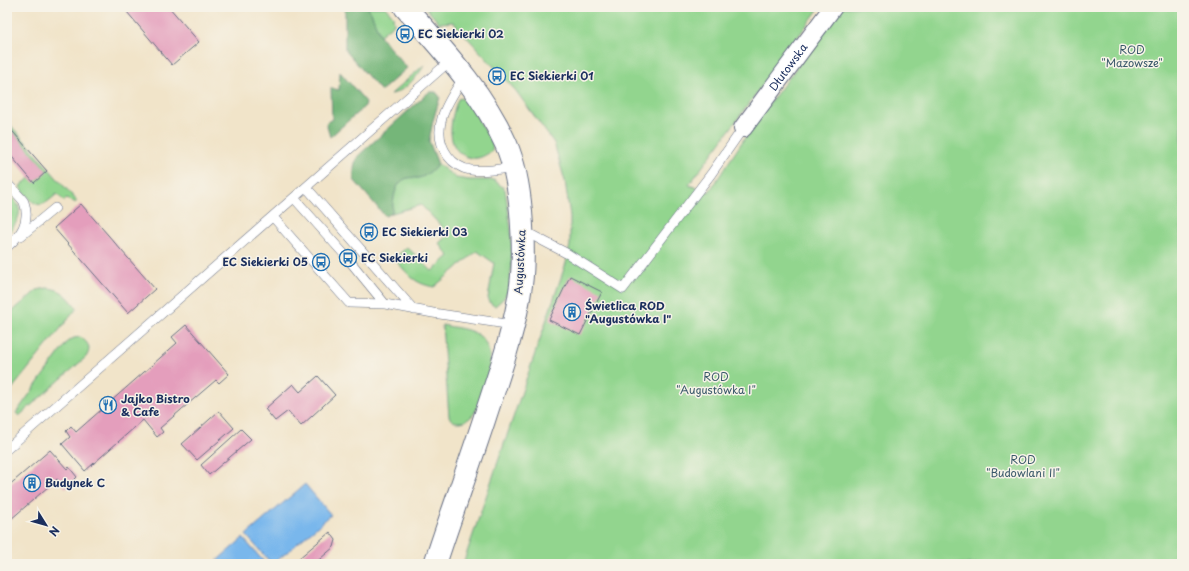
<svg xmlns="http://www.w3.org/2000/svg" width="1189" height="571" font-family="'Playpen Sans',sans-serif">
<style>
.green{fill:#92d58e;stroke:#568276}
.forest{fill:#75b679;stroke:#48726c}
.water{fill:#79b7ec;stroke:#4a73a5}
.building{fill:#e49ebc}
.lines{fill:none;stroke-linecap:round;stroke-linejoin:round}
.lane-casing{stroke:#666e83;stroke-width:10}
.street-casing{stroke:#666e83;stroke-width:20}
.secondary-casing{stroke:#666e83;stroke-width:24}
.lane{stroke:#fff;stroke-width:9}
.street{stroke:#fff;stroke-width:18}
.secondary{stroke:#fff;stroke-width:22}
.labels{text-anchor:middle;stroke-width:3;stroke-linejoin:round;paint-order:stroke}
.poi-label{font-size:11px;font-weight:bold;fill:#1b2f5e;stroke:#f7f3e8;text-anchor:start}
.park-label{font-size:11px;fill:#39586a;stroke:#f7f3e8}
.street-label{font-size:11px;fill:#1b2f5e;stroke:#f7f3e8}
</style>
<rect width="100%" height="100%" fill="#f7f3e8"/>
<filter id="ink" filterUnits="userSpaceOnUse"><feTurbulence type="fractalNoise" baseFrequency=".025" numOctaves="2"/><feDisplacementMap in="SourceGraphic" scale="8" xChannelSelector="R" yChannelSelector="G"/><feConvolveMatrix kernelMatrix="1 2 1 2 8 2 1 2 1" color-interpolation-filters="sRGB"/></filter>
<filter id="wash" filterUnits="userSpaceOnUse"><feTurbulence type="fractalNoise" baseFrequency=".012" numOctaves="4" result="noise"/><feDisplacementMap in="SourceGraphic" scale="16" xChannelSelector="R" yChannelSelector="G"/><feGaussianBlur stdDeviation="0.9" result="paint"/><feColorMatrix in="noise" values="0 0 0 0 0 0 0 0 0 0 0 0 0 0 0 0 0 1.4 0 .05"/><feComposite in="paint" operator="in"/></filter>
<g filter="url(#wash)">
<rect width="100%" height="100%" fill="#f1e4c9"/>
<!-- green -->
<path class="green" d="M367,7H385L393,16L394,24L380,35L374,22L370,10Z
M425,7H820L689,185L709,192L754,124L842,7H1182V564H463L566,263L570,245V216L565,181L554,143L516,91L453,22L439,23Z
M424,65C420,75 402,93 391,94Z
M461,98L469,103L493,145L492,151C483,157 476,161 465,156C444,147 451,116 458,99Z
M7,121L77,201L75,203L73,201L71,202L67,198L64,201L57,194C46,203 40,211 28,197C25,193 21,191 20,186L30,178L34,182L47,171L7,125Z
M438,164L456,178L469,180H494L505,189L511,229L512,261L509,290L503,299L495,306L491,304L488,298L494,263L477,251L434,287C412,283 409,274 394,259L407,247L432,271L449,256L439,243L449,234L421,205L392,213C393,202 394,181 408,178C411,177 414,178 417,178C425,178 433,169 438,164Z
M7,192C10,196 15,200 18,205C23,215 14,227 7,234Z
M47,288C63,289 68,297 77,308L7,395V316L37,290Z
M442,325C455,328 472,328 482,338C487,344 490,353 490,361C491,371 479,410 472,416C468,420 464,422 459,422C454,422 451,421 449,416Z
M80,337C88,342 92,348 86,357L19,416L16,413L68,341L74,338Z"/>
<!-- forest -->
<path class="forest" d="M345,7H367C373,13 375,25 379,33C385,44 399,58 407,68L381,91L345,50Z
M340,72L366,102L365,106L330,137L326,123L332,119L331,88L339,90Z
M429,92H436L440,97L433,121L429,141L438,164C433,169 425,178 417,178C414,178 411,177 408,178C394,181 393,202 392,213L385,216L354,180C354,171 353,163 359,155Z"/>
<!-- water -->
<path class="water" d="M305,484L331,515L273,564H272L246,535Z
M243,538L266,564H213Z"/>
<g id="blocks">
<!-- building -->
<path class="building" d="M134,7H169L199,42L172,65L127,12Z
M7,125L47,171L34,183L7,151Z
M81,204L155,289L128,313L54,228Z
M570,276L602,292L580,335L549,320Z
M186,325L229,374L219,383L216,380L160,428L163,432L157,437L143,420L85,471L62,444L70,437L66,431L71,426L76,432L177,343L172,337Z
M318,376L335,395L301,426L288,411L275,421L265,409L293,384L300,392Z
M219,411L234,428L197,460L182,444Z
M241,429L251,439L209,475L201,465Z
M50,450L67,469L69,467L77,477L66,488L57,479L10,520L7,516V487Z
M330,532L336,540L334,547L314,564H292Z"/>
</g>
</g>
<g filter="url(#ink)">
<use href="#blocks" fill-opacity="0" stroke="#666e83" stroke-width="1"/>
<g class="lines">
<!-- lane casing -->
<g class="lane-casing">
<path id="lane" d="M464,77C449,100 428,129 448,156C453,163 462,169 471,170C485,172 500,169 514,167
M7,183C11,188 21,197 24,202C31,222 20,236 7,247
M306,187L414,310
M294,198L344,254L385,304
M273,217L349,303L385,304L433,313L513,325
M524,231L568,254L623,289L711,174L743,128
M21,236L55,208
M7,449L451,60"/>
</g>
<!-- street casing -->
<g class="street-casing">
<g id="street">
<path id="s1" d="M743,128L833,7"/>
</g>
</g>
<!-- secondary casing -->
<g class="secondary-casing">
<path id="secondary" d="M405,7C442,49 483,92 506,144C515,165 519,189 521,212C523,236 524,261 521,285C515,330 499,374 485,417C469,466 451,515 435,564"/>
</g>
<!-- lane -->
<use href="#lane" class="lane"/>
<!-- street -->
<use href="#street" class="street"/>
<!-- secondary -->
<use href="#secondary" class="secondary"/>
</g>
</g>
<!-- icons -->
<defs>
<g id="bus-ring" transform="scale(0.9)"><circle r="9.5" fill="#f7f3e8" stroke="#1f6fb2" stroke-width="1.5"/><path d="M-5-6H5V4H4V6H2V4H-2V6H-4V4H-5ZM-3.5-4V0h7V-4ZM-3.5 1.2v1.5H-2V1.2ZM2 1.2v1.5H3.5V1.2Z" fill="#1f6fb2"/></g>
<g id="building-ring" transform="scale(0.9)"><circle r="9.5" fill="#f7f3e8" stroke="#1f6fb2" stroke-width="1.5"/><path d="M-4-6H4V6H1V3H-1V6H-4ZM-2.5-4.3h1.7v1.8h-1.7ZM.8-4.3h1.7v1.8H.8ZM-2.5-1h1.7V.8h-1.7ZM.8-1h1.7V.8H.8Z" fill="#1f6fb2"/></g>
<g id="restaurant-ring" transform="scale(0.9)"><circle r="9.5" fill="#f7f3e8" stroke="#1f6fb2" stroke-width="1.5"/><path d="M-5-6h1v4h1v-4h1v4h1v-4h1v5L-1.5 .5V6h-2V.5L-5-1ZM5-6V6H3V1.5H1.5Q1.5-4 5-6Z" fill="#1f6fb2"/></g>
</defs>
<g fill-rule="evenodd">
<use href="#bus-ring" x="405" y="34"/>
<use href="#bus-ring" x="497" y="76"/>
<use href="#bus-ring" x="369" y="232"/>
<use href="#bus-ring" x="348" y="258"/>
<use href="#bus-ring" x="321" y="262"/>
<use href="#building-ring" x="572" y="312"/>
<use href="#restaurant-ring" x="108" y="405"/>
<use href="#building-ring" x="32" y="483"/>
</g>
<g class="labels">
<!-- poi labels -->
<g class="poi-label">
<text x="418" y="38">EC Siekierki 02</text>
<text x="510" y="80">EC Siekierki 01</text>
<text x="382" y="236">EC Siekierki 03</text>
<text x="361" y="262">EC Siekierki</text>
<text x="308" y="266" text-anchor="end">EC Siekierki 05</text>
<text x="585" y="310">Świetlica ROD<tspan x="585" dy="13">"Augustówka I"</tspan></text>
<text x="121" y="403">Jajko Bistro<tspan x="121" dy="13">&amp; Cafe</tspan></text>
<text x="45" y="487">Budynek C</text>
</g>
<!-- park labels -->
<g class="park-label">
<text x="1132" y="54">ROD<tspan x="1132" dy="13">"Mazowsze"</tspan></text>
<text x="716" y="381">ROD<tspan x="716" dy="13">"Augustówka I"</tspan></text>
<text x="1023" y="464">ROD<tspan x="1023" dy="13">"Budowlani II"</tspan></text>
</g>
<!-- street labels -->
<g class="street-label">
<text dy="4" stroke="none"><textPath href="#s1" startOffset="76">Dłutowska</textPath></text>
<text transform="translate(520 262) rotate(-87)" y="4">Augustówka</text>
</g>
</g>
<!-- margin -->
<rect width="1189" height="571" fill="none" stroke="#f7f3e8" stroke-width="24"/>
<!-- north arrow -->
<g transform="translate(46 525) rotate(127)" stroke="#f7f3e8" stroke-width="3" paint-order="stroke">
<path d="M0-3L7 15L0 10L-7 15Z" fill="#1b2f5e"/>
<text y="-6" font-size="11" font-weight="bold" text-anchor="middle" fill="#1b2f5e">N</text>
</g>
</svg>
